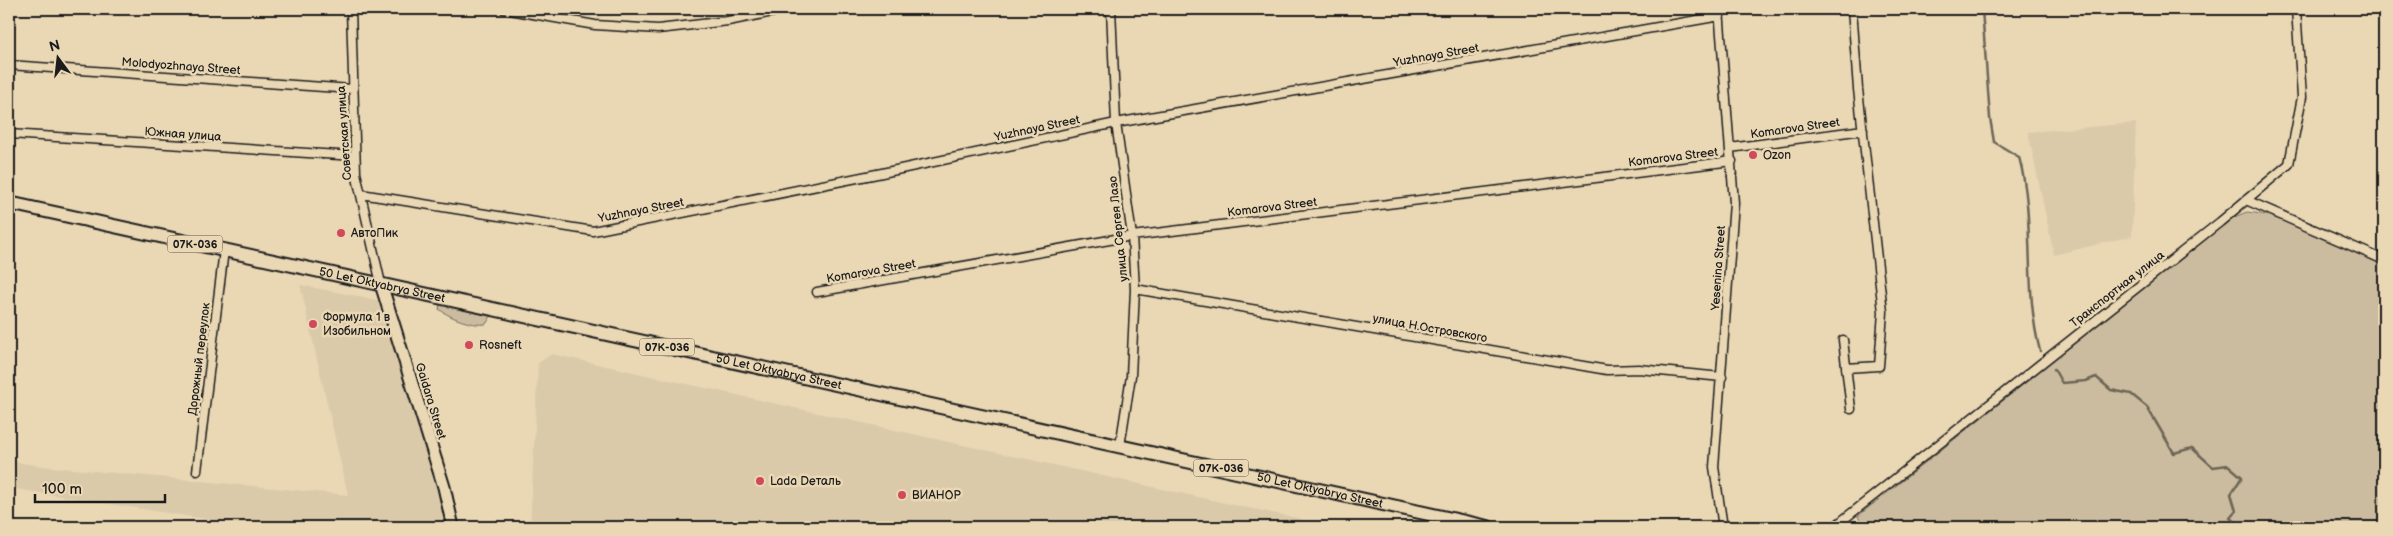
<svg xmlns="http://www.w3.org/2000/svg" width="2393" height="536" font-family="'Balsamiq Sans',sans-serif">
<style>
.built{fill:#dbcaaa}
.green{fill:#ccbc9f;stroke:#746c5e}
.lines{fill:none;stroke-linecap:round;stroke-linejoin:round}
.stream{stroke:#6c6557;stroke-width:2.5}
.street-casing{stroke:#1c1c1c;stroke-width:11}
.secondary-casing{stroke:#1c1c1c;stroke-width:15}
.primary-casing{stroke:#1c1c1c;stroke-width:16}
.street{stroke:#ead8b5;stroke-width:8}
.secondary{stroke:#ead8b5;stroke-width:11}
.primary{stroke:#ead8b5;stroke-width:12}
.poi-dot{fill:#d1495b;stroke:#ead8b5;stroke-width:2}
.labels{text-anchor:middle;stroke-width:5;stroke-linejoin:round;paint-order:stroke}
.shield{fill:#ead8b5;stroke:#5a544a;stroke-width:1}
.shield-label{font-size:11px;font-weight:bold;fill:#1c1c1c}
.street-label{font-size:12px;fill:#1c1c1c;stroke:#ead8b5}
.poi-label{font-size:12px;fill:#1c1c1c;stroke:#ead8b5;text-anchor:start}
</style>
<rect width="100%" height="100%" fill="#ead8b5"/>
<filter id="ink" filterUnits="userSpaceOnUse"><feTurbulence type="fractalNoise" baseFrequency=".02" numOctaves="2"/><feDisplacementMap in="SourceGraphic" scale="10" xChannelSelector="R" yChannelSelector="G"/><feConvolveMatrix kernelMatrix="1 2 1 2 8 2 1 2 1" color-interpolation-filters="sRGB"/></filter>
<g filter="url(#ink)">
<!-- built -->
<path class="built" d="M2136,123L2132,236L2054,255L2028,132Z
M300,285L378,300L382,305L406,379L443,505L445,527H255L9,488V461L42,466L348,495Z
M552,354L1239,506L1302,519L1301,527H530L538,363Z
M1308,521L1339,527H1307Z"/>
<!-- green -->
<path class="green" d="M2247,212C2286,215 2347,249 2384,265V527H1863L1858,516L2234,217Z
M440,304L490,316V318L486,324C472,326 450,318 439,309Z"/>
<g class="lines">
<!-- stream -->
<path class="stream" d="M1982,9L1990,118L1994,142L2019,157C2036,220 2023,287 2040,351
M2054,369L2062,383L2086,381L2096,377L2111,390L2131,394L2147,407L2174,453L2192,448L2213,467L2228,465L2242,477L2231,494L2236,511L2230,518L2243,527"/>
<!-- street casing -->
<g class="street-casing">
<path id="street" d="M351,9L356,173L381,284
M504,9L595,25L658,29L728,21L788,9
M1111,9L1116,123L1132,236L1135,289L1131,376L1120,446
M1719,9L1734,203L1714,467L1723,527
M9,65L352,89
M9,134L355,156
M1730,148L1863,130
M361,194L593,231L882,173L1116,123L1720,16
M2246,200L2384,260
M1135,289L1607,370L1639,369L1722,377
M817,292L1132,236L1732,161
M1843,340L1851,409
M1846,368L1879,366L1883,312L1858,89L1852,9
M197,471L224,250
M1834,527L2220,222L2289,164L2302,97L2296,9"/>
</g>
<!-- secondary casing -->
<g class="secondary-casing">
<path id="secondary" d="M381,284L444,487L453,527"/>
</g>
<!-- primary casing -->
<g class="primary-casing">
<g id="primary">
<path id="s1" d="M9,203L1488,527"/>
</g>
</g>
<!-- street -->
<use href="#street" class="street"/>
<!-- secondary -->
<use href="#secondary" class="secondary"/>
<!-- primary -->
<use href="#primary" class="primary"/>
</g>
</g>
<!-- markers -->
<g class="poi-dot">
<circle cx="1753" cy="155" r="5"/>
<circle cx="341" cy="233" r="5"/>
<circle cx="313" cy="324" r="5"/>
<circle cx="469" cy="345" r="5"/>
<circle cx="760" cy="481" r="5"/>
<circle cx="902" cy="495" r="5"/>
</g>
<g class="labels">
<!-- shield labels -->
<g class="shield">
<rect x="167.5" y="235.5" width="55" height="17" rx="4"/>
<rect x="639.5" y="338.5" width="55" height="17" rx="4"/>
<rect x="1193.5" y="459.5" width="55" height="17" rx="4"/>
</g>
<g class="shield-label">
<text x="195" y="248">07К-036</text>
<text x="667" y="351">07К-036</text>
<text x="1221" y="472">07К-036</text>
</g>
<!-- street labels -->
<g class="street-label">
<text transform="translate(1436 55) rotate(-10)" y="4">Yuzhnaya Street</text>
<text transform="translate(181 66) rotate(4)" y="4">Molodyozhnaya Street</text>
<text transform="translate(1037 128) rotate(-12)" y="4">Yuzhnaya Street</text>
<text transform="translate(1795 128) rotate(-8)" y="4">Kоmarova Street</text>
<text transform="translate(344 133) rotate(-94)" y="4">Советская улица</text>
<text transform="translate(183 134) rotate(4)" y="4">Южная улица</text>
<text transform="translate(1673 157) rotate(-7)" y="4">Komarova Street</text>
<text transform="translate(1272 207) rotate(-7)" y="4">Komarova Street</text>
<text transform="translate(641 210) rotate(-11)" y="4">Yuzhnaya Street</text>
<text transform="translate(1118 229) rotate(-96)" y="4">улица Сергея Лазо</text>
<text transform="translate(1718 268) rotate(-86)" y="4">Yesenina Street</text>
<text transform="translate(871 271) rotate(-10)" y="4">Komarova Street</text>
<text dy="4" stroke="none"><textPath href="#s1" startOffset="382">50 Let Oktyabrya Street</textPath></text>
<text transform="translate(2117 289) rotate(-38)" y="4">Транспортная улица</text>
<text transform="translate(1430 328) rotate(10)" y="4">улица Н.Островского</text>
<text transform="translate(199 359) rotate(-83)" y="4">Дорожный переулок</text>
<text dy="4" stroke="none"><textPath href="#s1" startOffset="788">50 Let Oktyabrya Street</textPath></text>
<text transform="translate(431 401) rotate(73)" y="4">Gaidara Street</text>
<text dy="4" stroke="none"><textPath href="#s1" startOffset="1342">50 Let Oktyabrya Street</textPath></text>
</g>
<!-- poi labels -->
<g class="poi-label">
<text x="1763" y="159">Ozon</text>
<text x="351" y="237">АвтоПик</text>
<text x="323" y="321">Формула 1 в<tspan x="323" dy="14">Изобильном</tspan></text>
<text x="479" y="349">Rosneft</text>
<text x="770" y="485">Lada Dеталь</text>
<text x="912" y="499">ВИАНОР</text>
</g>
</g>
<!-- margin -->
<rect width="2393" height="536" fill="none" stroke="#ead8b5" stroke-width="30"/>
<rect x="15" y="15" width="2363" height="506" fill="none" stroke="#1c1c1c" stroke-width="2" filter="url(#ink)"/>
<!-- north arrow -->
<g transform="translate(58 58) rotate(345)" stroke="#ead8b5" stroke-width="4" paint-order="stroke">
<path d="M0-4L9 19L0 12L-9 19Z" fill="#1c1c1c"/>
<text y="-8" font-size="14" font-weight="bold" text-anchor="middle" fill="#1c1c1c">N</text>
</g>
<!-- scale -->
<path d="M35 494v8h130v-8" fill="none" stroke="#1c1c1c" stroke-width="2.5"/>
<text x="42" y="494" font-size="15" fill="#1c1c1c" stroke="#ead8b5" stroke-width="4" paint-order="stroke">100 m</text>
</svg>
